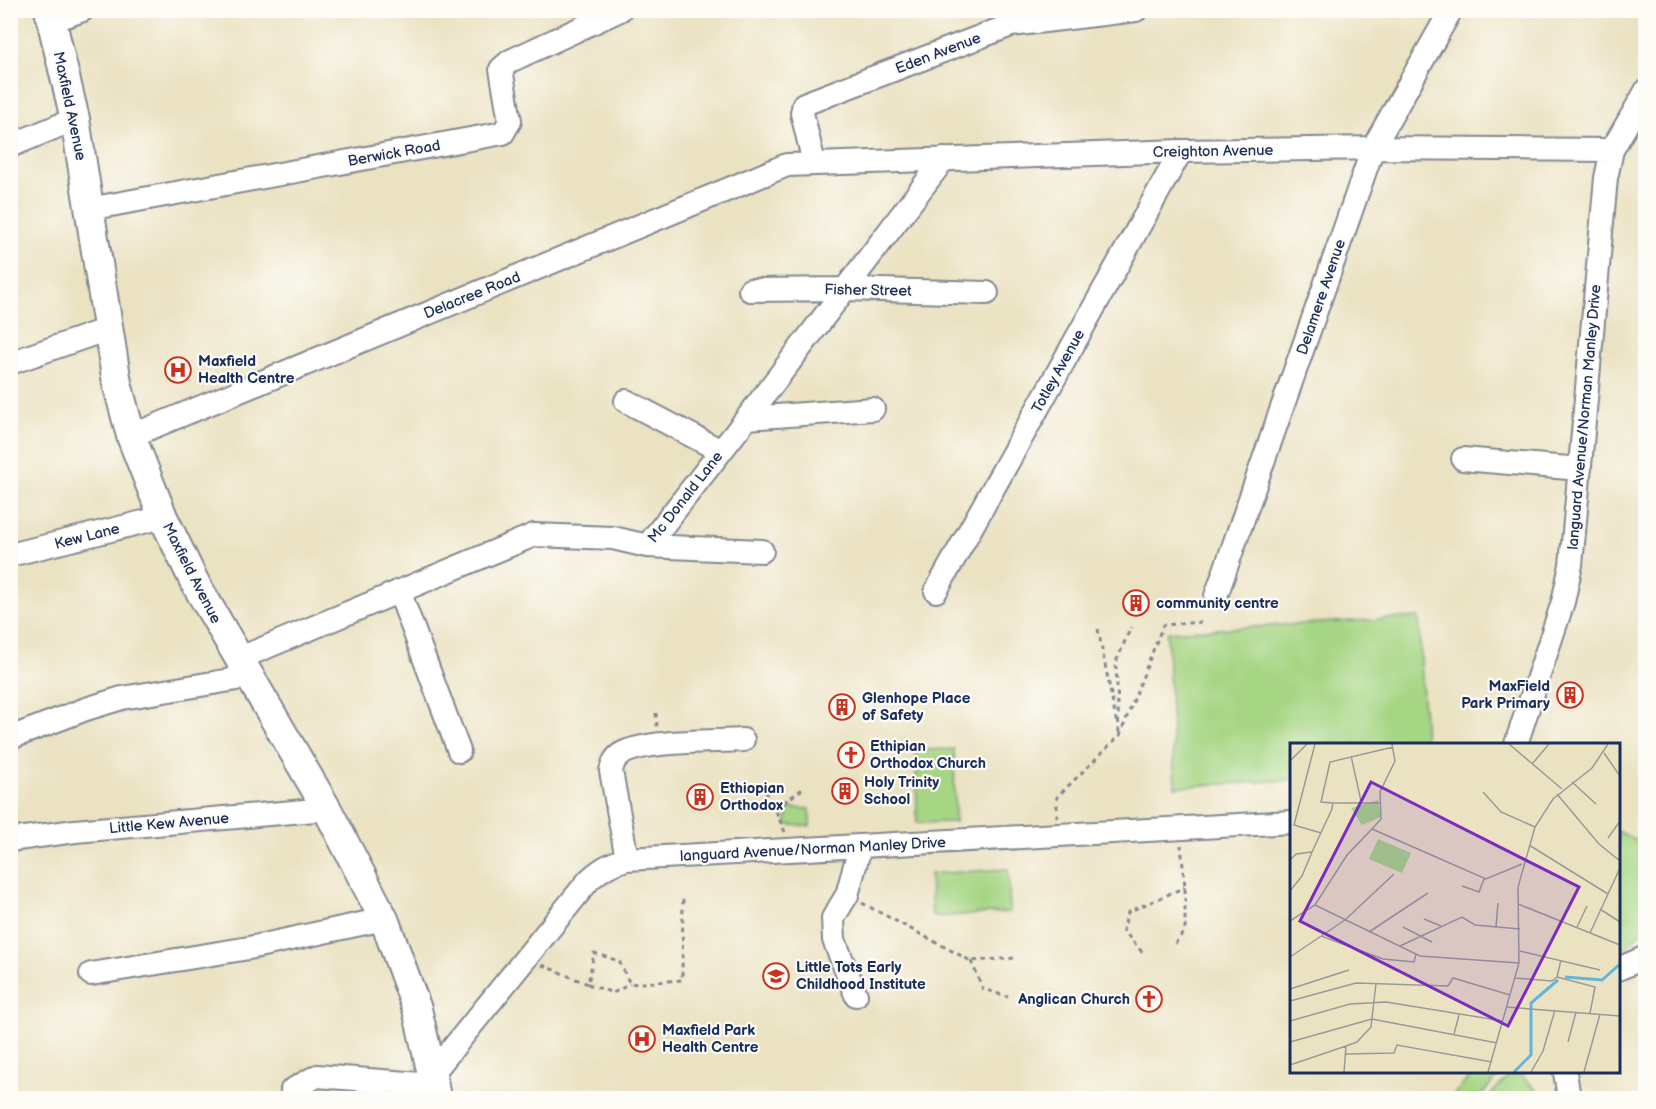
<svg xmlns="http://www.w3.org/2000/svg" width="1656" height="1109" font-family="'Balsamiq Sans',sans-serif">
<style>
.green{fill:#a6d583;stroke:#608270;stroke-width:1.5}
.lines{fill:none;stroke-linecap:round;stroke-linejoin:round}
.minor-casing{stroke:#838890;stroke-width:26}
.major-casing{stroke:#838890;stroke-width:32}
.path{stroke:#838890;stroke-width:3;stroke-dasharray:4.5 4.5;stroke-linecap:butt}
.minor{stroke:#fff;stroke-width:22}
.major{stroke:#fff;stroke-width:28}
.labels{text-anchor:middle;stroke-width:4.5;stroke-linejoin:round;paint-order:stroke}
.street-label{font-size:15px;fill:#1b2f5e;stroke:#fdfcf7}
.poi-label{font-size:15px;font-weight:bold;fill:#1b2f5e;stroke:#fdfcf7;text-anchor:start}
.inset-river{fill:none;stroke:#60b6dd;stroke-width:3}
.inset-road{fill:none;stroke:#989a9a;stroke-width:1.5}
.view{fill:#7b2cbf;fill-opacity:0.15;stroke:#7b2cbf;stroke-width:3}
.inset-edge{fill:none;stroke:#1b2f5e;stroke-width:3}
</style>
<rect width="100%" height="100%" fill="#fdfcf7"/>
<filter id="ink" filterUnits="userSpaceOnUse"><feTurbulence type="fractalNoise" baseFrequency=".0167" numOctaves="2"/><feDisplacementMap in="SourceGraphic" scale="12" xChannelSelector="R" yChannelSelector="G"/><feConvolveMatrix kernelMatrix="1 2 1 2 8 2 1 2 1" color-interpolation-filters="sRGB"/></filter>
<filter id="wash" filterUnits="userSpaceOnUse"><feTurbulence type="fractalNoise" baseFrequency=".008" numOctaves="4" result="noise"/><feDisplacementMap in="SourceGraphic" scale="24" xChannelSelector="R" yChannelSelector="G"/><feGaussianBlur stdDeviation="1.35" result="paint"/><feColorMatrix in="noise" values="0 0 0 0 0 0 0 0 0 0 0 0 0 0 0 0 0 1.4 0 .05"/><feComposite in="paint" operator="in"/></filter>
<g filter="url(#wash)">
<rect width="100%" height="100%" fill="#ebe2c2"/>
<!-- green -->
<path class="green" d="M1419,617L1425,744H1292L1291,780L1175,787L1167,632Z
M954,749L955,822L917,823L916,750Z
M788,808L810,809V826L787,825Z
M1618,831L1646,846L1645,928L1619,954Z
M1008,869L1010,912L932,917L930,874Z
M1474,1072H1495L1499,1075L1479,1098H1451Z
M1513,1072H1518L1540,1093L1535,1098H1487Z"/>
</g>
<g filter="url(#ink)">
<g class="lines">
<!-- minor casing -->
<g class="minor-casing">
<path id="minor" d="M52,21L83,10
M10,146L75,119
M814,163L802,113L804,104L1011,25L1136,10
M89,209L503,133L510,121L501,69L510,61L620,10
M750,290L845,289L987,293
M10,363L108,329
M626,401L721,451
M747,418L873,409
M131,436L787,165L1181,151L1373,148L1612,150
M1463,459L1580,469
M647,546L762,551
M10,555L163,517
M399,591L459,751
M936,591L1181,151
M1216,596L1373,148L1451,10
M238,659L534,535L613,538L647,546L747,418L944,159
M10,738L86,709L122,698L249,677
M1516,744L1563,602L1571,565L1606,178L1612,150L1646,91
M10,840L75,831L327,809
M627,859L611,771C613,763 615,757 623,753C648,740 713,742 743,740
M1618,969L1646,957
M91,974L249,948L384,919
M856,995L834,940L833,918L847,895L860,847
M1565,1072L1569,1098
M432,1074L589,880C601,869 611,863 627,859L1292,822
M292,1090L317,1076L434,1085"/>
</g>
<!-- major casing -->
<g class="major-casing">
<path id="major" d="M49,10L75,119L117,383L131,436L163,517L194,581L327,809L384,919L417,1009L432,1074L436,1098"/>
</g>
<!-- path -->
<path class="path" d="M1098,629L1117,725
M656,713L657,728
M1119,733L1116,662L1131,627
M765,791L775,809
M1057,818V797L1120,735L1163,625L1202,622
M785,832L775,809L805,787
M862,903L971,961L1015,958
M1175,944L1185,930V887L1181,845
M1142,952L1123,930L1128,912L1185,887
M971,961L983,989L1008,997
M542,965L588,984L594,953L619,961L630,984L682,980L683,897
M588,984L613,993L630,984"/>
<!-- minor -->
<use href="#minor" class="minor"/>
<!-- major -->
<use href="#major" class="major"/>
</g>
</g>
<!-- icons -->
<defs>
<g id="hospital-ring" transform="scale(1.35)"><circle r="9.5" fill="#fdfcf7" stroke="#c8321e" stroke-width="1.5"/><path d="M-5-5h3v3.5h4V-5h3V5h-3V1.5h-4V5h-3Z" fill="#c8321e"/></g>
<g id="building-ring" transform="scale(1.35)"><circle r="9.5" fill="#fdfcf7" stroke="#c8321e" stroke-width="1.5"/><path d="M-4-6H4V6H1V3H-1V6H-4ZM-2.5-4.3h1.7v1.8h-1.7ZM.8-4.3h1.7v1.8H.8ZM-2.5-1h1.7V.8h-1.7ZM.8-1h1.7V.8H.8Z" fill="#c8321e"/></g>
<g id="church-ring" transform="scale(1.35)"><circle r="9.5" fill="#fdfcf7" stroke="#c8321e" stroke-width="1.5"/><path d="M-1.2-6h2.4v3.5h3.3v2.4h-3.3V6h-2.4V-.1h-3.3v-2.4h3.3Z" fill="#c8321e"/></g>
<g id="school-ring" transform="scale(1.35)"><circle r="9.5" fill="#fdfcf7" stroke="#c8321e" stroke-width="1.5"/><path d="M0-5L7-2L0 1L-7-2ZM-4 1L0 2.5L4 1V4Q0 6-4 4Z" fill="#c8321e"/></g>
</defs>
<g fill-rule="evenodd">
<use href="#hospital-ring" x="178" y="370"/>
<use href="#building-ring" x="1136" y="603"/>
<use href="#building-ring" x="1570" y="695"/>
<use href="#building-ring" x="842" y="707"/>
<use href="#church-ring" x="851" y="755"/>
<use href="#building-ring" x="845" y="791"/>
<use href="#building-ring" x="700" y="797"/>
<use href="#school-ring" x="776" y="976"/>
<use href="#church-ring" x="1149" y="999"/>
<use href="#hospital-ring" x="642" y="1039"/>
</g>
<g class="labels">
<!-- street labels -->
<g class="street-label">
<text transform="translate(938 53) rotate(-21)" y="5">Eden Avenue</text>
<text transform="translate(70 106) rotate(78)" y="5">Maxfield Avenue</text>
<text transform="translate(1213 151) rotate(-1)" y="5">Creighton Avenue</text>
<text transform="translate(394 153) rotate(-10)" y="5">Berwick Road</text>
<text transform="translate(868 290) rotate(1)" y="5">Fisher Street</text>
<text transform="translate(472 295) rotate(-22)" y="5">Delacree Road</text>
<text transform="translate(1321 297) rotate(-71)" y="5">Delamere Avenue</text>
<text transform="translate(1058 371) rotate(-61)" y="5">Totley Avenue</text>
<text transform="translate(1584 417) rotate(-85)" y="5">languard Avenue/Norman Manley Drive</text>
<text transform="translate(685 497) rotate(-52)" y="5">Mc Donald Lane</text>
<text transform="translate(87 536) rotate(-14)" y="5">Kew Lane</text>
<text transform="translate(192 573) rotate(63)" y="5">Maxfield Avenue</text>
<text transform="translate(169 823) rotate(-5)" y="5">Little Kew Avenue</text>
<text transform="translate(813 849) rotate(-3)" y="5">languard Avenue/Norman Manley Drive</text>
</g>
<!-- poi labels -->
<g class="poi-label">
<text x="198" y="366">Maxfield<tspan x="198" dy="17">Health Centre</tspan></text>
<text x="1156" y="608">community centre</text>
<text x="1550" y="691" text-anchor="end">MaxField<tspan x="1550" dy="17">Park Primary</tspan></text>
<text x="862" y="703">Glenhope Place<tspan x="862" dy="17">of Safety</tspan></text>
<text x="870" y="751">Ethipian<tspan x="870" dy="17">Orthodox Church</tspan></text>
<text x="864" y="787">Holy Trinity<tspan x="864" dy="17">School</tspan></text>
<text x="720" y="793">Ethiopian<tspan x="720" dy="17">Orthodox</tspan></text>
<text x="796" y="972">Little Tots Early<tspan x="796" dy="17">Childhood Institute</tspan></text>
<text x="1130" y="1004" text-anchor="end">Anglican Church</text>
<text x="662" y="1035">Maxfield Park<tspan x="662" dy="17">Health Centre</tspan></text>
</g>
</g>
<!-- overview -->
<g transform="translate(1290 743)">
<rect width="330" height="330" fill="#ebe2c2"/>
<path d="M88,57L91,74L72,82L61,65ZM88,96L121,110L112,130L79,116Z" fill="#a6d583"/>
<path class="inset-river" d="M275,234L312,237L330,221M224,329L241,312V260L268,237"/>
<path class="inset-road" d="M25,1L4,82L31,90M219,1L272,46M314,10L330,33M61,13L71,58M0,18L17,1M242,21L259,1M282,39L306,61M193,49L211,69L245,84M267,51L309,101L330,118M43,60H91M82,86L91,76L90,49L105,18L102,1M318,95L330,78M239,102L318,151M22,109L42,66L43,60L31,59L40,19L103,4M0,117L6,111L22,109L12,133L0,148M172,143L189,149L194,136M228,161L330,202M25,162L130,213L229,220M310,166L330,179M134,176L151,183M0,178L25,162L57,112L82,86L196,136L232,121M272,178L284,153M113,184L142,199M206,184L208,160M287,184L297,163M79,189L138,150M300,190L330,125M31,193L93,216L124,219L126,211M110,203L172,174L185,182L230,186M230,208L310,227M0,214L55,177L104,131M267,234L305,244L300,270M225,235L262,238L267,234L271,217M0,246L59,227M0,258L66,240L158,243L163,235L220,252M216,264L330,273M0,278L60,261L96,259L213,278M164,291L169,272M0,299L82,276L207,300M278,299L286,269M56,311L104,310L107,302L202,319M0,322L56,303M54,329L56,303L67,299L81,284L86,240M198,329L229,220L228,144L245,84L263,56L302,25L318,1M241,329L253,308L265,267M294,329L310,271"/>
<path class="view" d="M81,39L289,144L218,283L10,178Z"/>
<rect width="330" height="330" class="inset-edge"/>
</g>
<!-- margin -->
<rect width="1656" height="1109" fill="none" stroke="#fdfcf7" stroke-width="36"/>
</svg>
